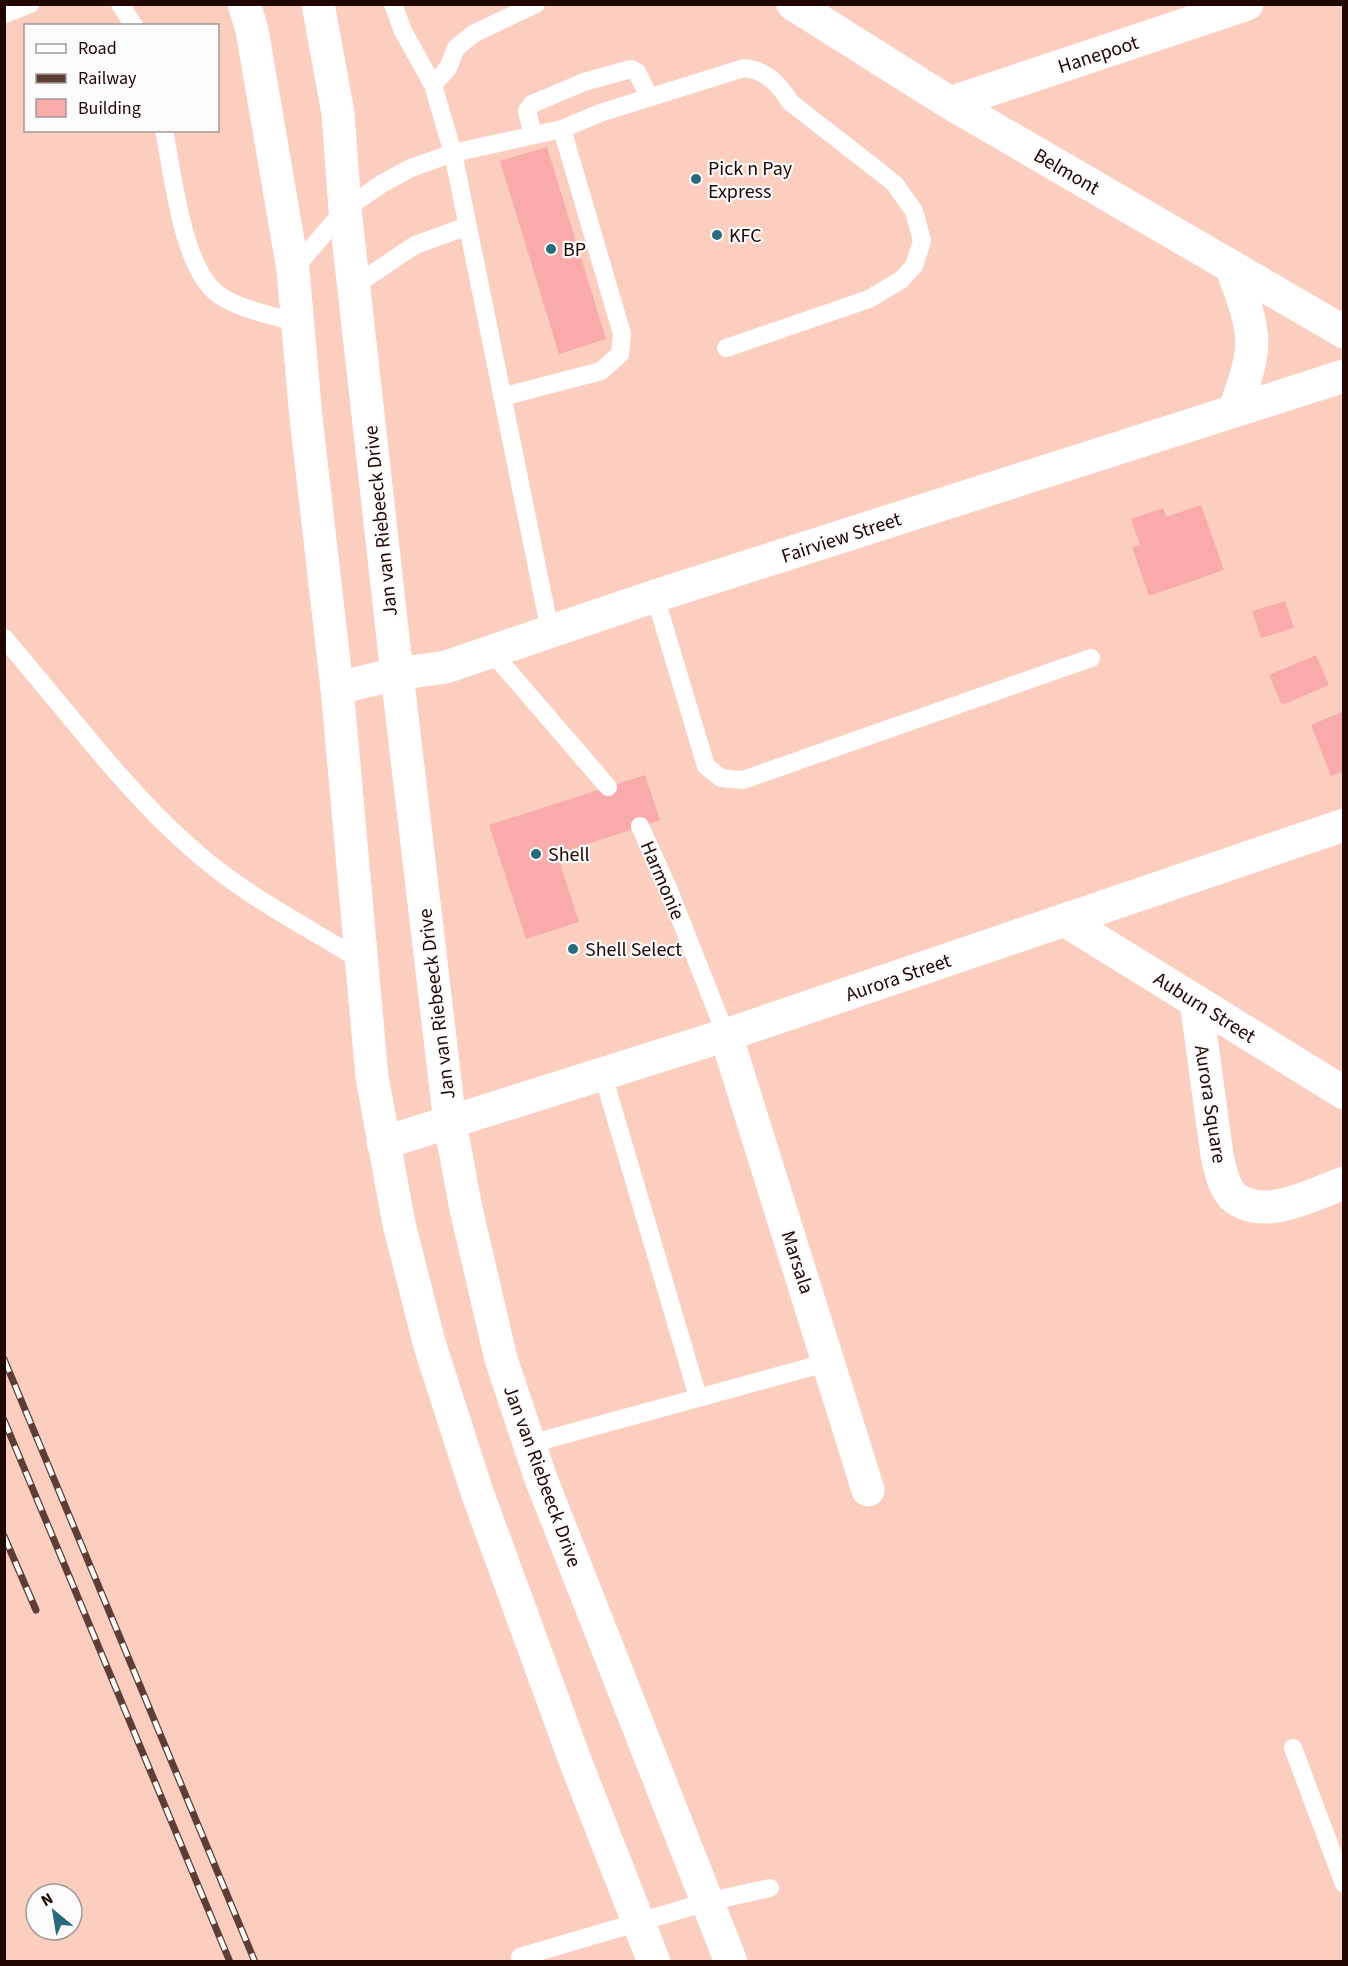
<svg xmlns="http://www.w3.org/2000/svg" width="1348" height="1966" font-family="'Source Sans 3',sans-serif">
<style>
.building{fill:#f9abac}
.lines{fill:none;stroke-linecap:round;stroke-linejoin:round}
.service{stroke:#fff;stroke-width:18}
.minor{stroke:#fff;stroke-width:33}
.secondary{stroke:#fff;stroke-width:33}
.rail-casing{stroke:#5c3e36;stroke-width:7}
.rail{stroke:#fafbfa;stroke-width:4.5;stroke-dasharray:14;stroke-linecap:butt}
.poi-dot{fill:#276b7c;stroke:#fafbfa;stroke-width:2}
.labels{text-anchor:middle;stroke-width:4.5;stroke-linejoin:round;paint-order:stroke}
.street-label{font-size:20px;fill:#200702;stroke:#fafbfa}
.poi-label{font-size:20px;fill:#200702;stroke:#fafbfa;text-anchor:start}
</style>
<rect width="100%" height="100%" fill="#fccebf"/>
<!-- building -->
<path class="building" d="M547,147L606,339L559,354L500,161Z
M1201,505L1224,570L1149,596L1132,547L1140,545L1131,519L1163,508L1166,517Z
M1285,601L1294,628L1261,638L1252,611Z
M1316,655L1329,685L1282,705L1269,675Z
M1344,711V771L1331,776L1311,725Z
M645,775L660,820L557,854L579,922L526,939L489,825Z"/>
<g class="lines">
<!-- service -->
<path class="service" d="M120,4L134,26
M393,4L403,31L433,85L453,153L550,631
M4,14L30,4
M433,85L448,68L456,48L473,34L536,4
M164,130C173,174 182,269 219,295C241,310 272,315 298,323
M533,135L527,111L532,104L584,82L631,69L637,72L649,97
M293,270L345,209L383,183L411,168L453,153L562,129L600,113L744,68C766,70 779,84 790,102L894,183L914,211L922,241L914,266L901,280L869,299L726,348
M354,286L415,245L468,226
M502,397L601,371L620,354L622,334L562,129
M655,596L706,766L721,778L743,780L1091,658
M4,638C64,707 122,787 190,847C240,893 304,925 362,961
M491,651L608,787
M640,826L668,888L726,1035
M603,1075L698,1397
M530,1444L829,1362
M1293,1748L1344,1884
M520,1957L707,1902L770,1888"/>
<!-- minor -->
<path class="minor" d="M793,4L950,103L1344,332
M950,103L1247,4
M1231,266C1256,334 1260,342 1234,411
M337,688L397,674L446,667L655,596L1344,376
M1066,921L1344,1093
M1196,1001L1217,1155C1220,1168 1224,1190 1235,1198C1265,1221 1314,1194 1344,1183
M726,1035L868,1490
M383,1143L726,1035L1344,825"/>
<!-- secondary -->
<path class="secondary" d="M244,4L252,30L293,270L306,418L337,688L372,1077L399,1224L430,1346L477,1492L576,1763L654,1962
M318,4L338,113L345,209L397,674L450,1123L466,1209L501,1359L541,1479L731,1962"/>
<!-- rail casing -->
<g class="rail-casing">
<path id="rail" d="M4,1359L255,1962
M4,1420L230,1962
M4,1536L36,1610"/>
</g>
<!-- rail -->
<use href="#rail" class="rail"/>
</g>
<!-- markers -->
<g class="poi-dot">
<circle cx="696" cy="179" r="6"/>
<circle cx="717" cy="235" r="6"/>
<circle cx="551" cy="249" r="6"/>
<circle cx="536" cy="854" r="6"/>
<circle cx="573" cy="949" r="6"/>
</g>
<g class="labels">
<!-- street labels -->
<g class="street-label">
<text transform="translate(1098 54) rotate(-18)" y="7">Hanepoot</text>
<text transform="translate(1067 171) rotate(30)" y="7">Belmont</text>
<text transform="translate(380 521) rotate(-96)" y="7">Jan van Riebeeck Drive</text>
<text transform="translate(841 537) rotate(-18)" y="7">Fairview Street</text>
<text transform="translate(663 880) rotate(67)" y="7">Harmonie</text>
<text transform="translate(898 977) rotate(-19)" y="7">Aurora Street</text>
<text transform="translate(436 1004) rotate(-97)" y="7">Jan van Riebeeck Drive</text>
<text transform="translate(1205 1007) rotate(32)" y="7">Auburn Street</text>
<text transform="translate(1211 1104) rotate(81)" y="7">Aurora Square</text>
<text transform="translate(798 1262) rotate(72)" y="7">Marsala</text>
<text transform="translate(543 1476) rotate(70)" y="7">Jan van Riebeeck Drive</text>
</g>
<!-- poi labels -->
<g class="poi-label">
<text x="708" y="175">Pick n Pay<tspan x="708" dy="23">Express</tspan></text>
<text x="729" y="242">KFC</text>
<text x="563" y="256">BP</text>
<text x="548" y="861">Shell</text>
<text x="585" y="956">Shell Select</text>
</g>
</g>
<!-- border -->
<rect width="1348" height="1966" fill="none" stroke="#200702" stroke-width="12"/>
<!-- legend -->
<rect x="24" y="24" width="195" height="108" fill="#fafbfa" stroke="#a39997" stroke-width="1.5"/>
<rect x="36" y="44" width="30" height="9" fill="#ffffff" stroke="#a39997" stroke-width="1.5"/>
<text x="78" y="54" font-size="18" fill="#200702">Road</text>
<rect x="36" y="74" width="30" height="9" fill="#5c3e36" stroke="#a39997" stroke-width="1.5"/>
<text x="78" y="84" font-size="18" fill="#200702">Railway</text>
<rect x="36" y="99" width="30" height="18" fill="#f9abac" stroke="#a39997" stroke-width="1.5"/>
<text x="78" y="114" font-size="18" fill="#200702">Building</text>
<!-- north arrow -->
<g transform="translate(54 1912) rotate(330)"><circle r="28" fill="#fafbfa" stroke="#a39997" stroke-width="1.5"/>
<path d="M0-4.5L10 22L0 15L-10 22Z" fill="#276b7c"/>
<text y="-9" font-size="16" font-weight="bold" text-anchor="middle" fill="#200702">N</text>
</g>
</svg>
